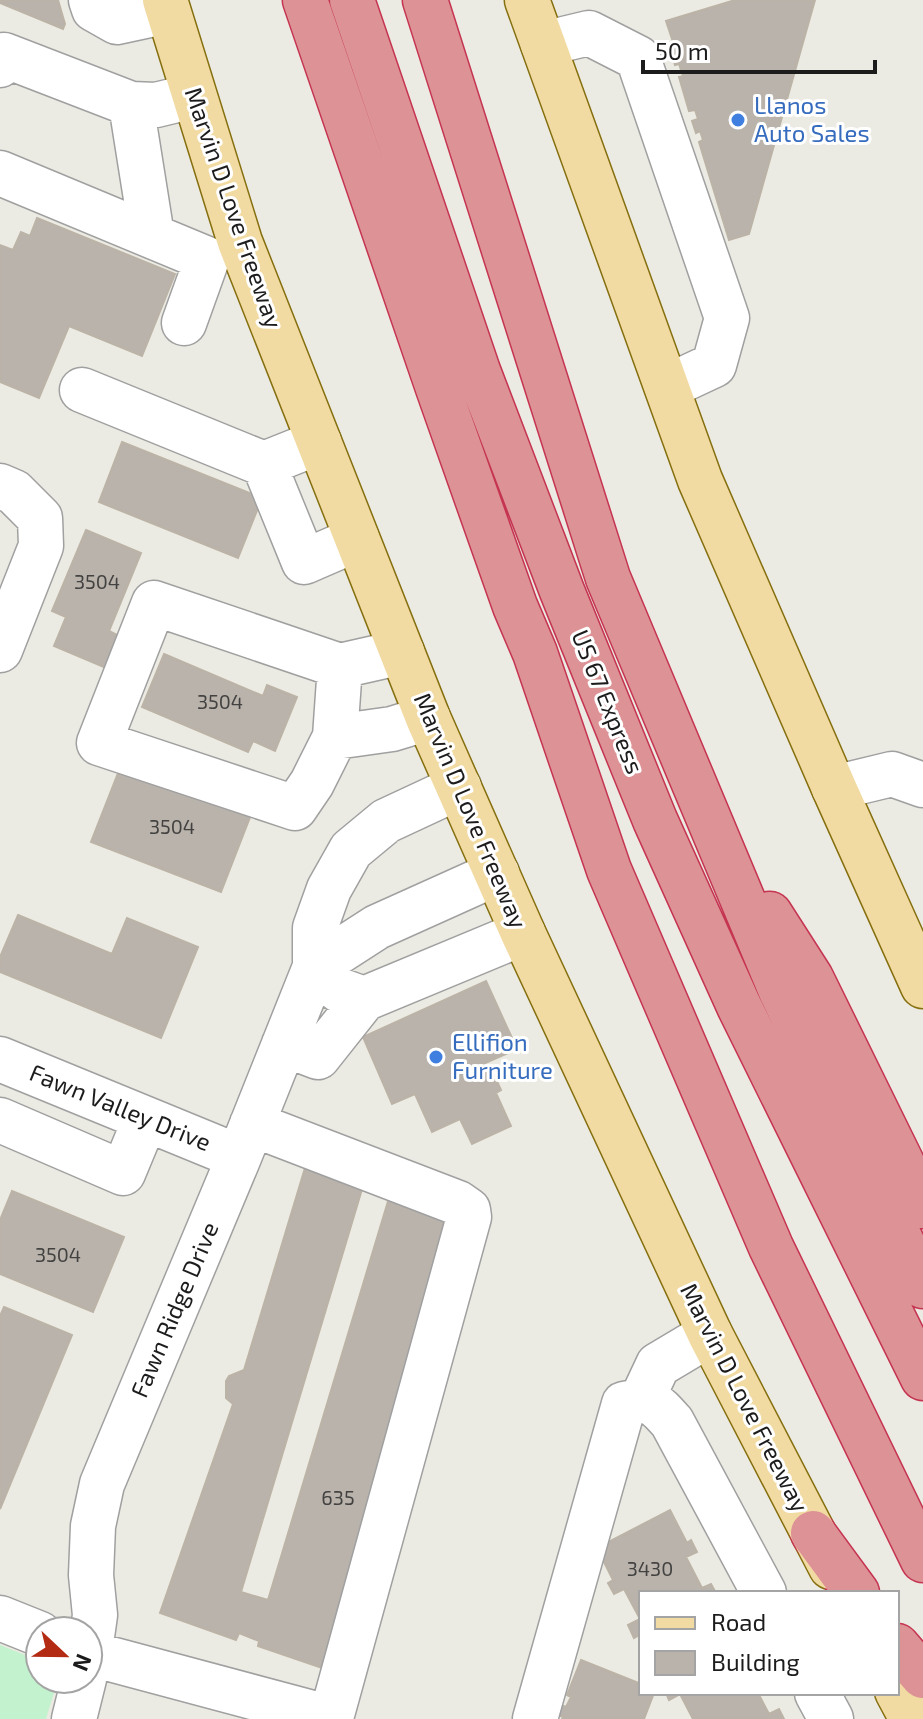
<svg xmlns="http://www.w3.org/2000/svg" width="923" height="1719" font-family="'Exo 2',sans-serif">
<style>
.park{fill:#c3f3ce}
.building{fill:#b9b3ac;stroke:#bcb3a7;stroke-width:2}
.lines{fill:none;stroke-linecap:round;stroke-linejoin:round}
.minor-casing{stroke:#a0a0a0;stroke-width:47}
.major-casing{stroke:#856f0f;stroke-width:47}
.highway-casing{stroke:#c53552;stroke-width:47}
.minor{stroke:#fff;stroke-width:44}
.major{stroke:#f2dba3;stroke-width:44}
.highway{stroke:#dd9295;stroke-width:44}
.shop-dot{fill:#3f7fe0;stroke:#fff;stroke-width:3}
.labels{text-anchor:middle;stroke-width:6;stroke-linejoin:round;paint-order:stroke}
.number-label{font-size:20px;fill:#434240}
.shop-label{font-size:24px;fill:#366cbe;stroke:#fff;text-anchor:start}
.street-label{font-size:24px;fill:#1c1c1c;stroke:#fff}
</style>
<rect width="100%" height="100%" fill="#ecebe3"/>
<!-- park -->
<path class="park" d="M0,1645L40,1661V1679H58L46,1719H0Z"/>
<!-- building -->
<path class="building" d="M0,0H58L65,24L63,29L0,3Z
M735,0H815L749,234L729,240L699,142L703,140L700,131L696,133L692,121L698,119L695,110L689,111L679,77L683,76L679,64L675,65L669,44L673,42L666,21Z
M37,218L175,274L142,356L69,326L39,398L0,382V245L13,250L21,232L30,236Z
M122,442L262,498L238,558L99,502Z
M86,530L141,553L109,631L119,636L106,668L54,646L66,617L52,611Z
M164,654L263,696L267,685L297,697L275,751L253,741L248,752L142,707Z
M122,763L252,812L221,892L91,842Z
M18,915L112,954L127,918L198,947L161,1038L0,972V957Z
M486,981L517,1049L483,1064L490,1081L496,1079L501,1090L496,1093L511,1126L472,1144L460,1119L432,1132L415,1094L392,1104L363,1037Z
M308,1158L366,1176L241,1592L268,1600L392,1188L465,1210L325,1669L258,1646L259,1641L239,1633L236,1640L160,1613L233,1404L226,1398V1381L229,1376L244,1370Z
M12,1191L124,1237L93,1312L0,1274V1220Z
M4,1307L72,1335L0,1509V1316Z
M670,1510L687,1543L691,1540L697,1552L686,1557L702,1588L711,1584L716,1593H641V1634L634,1638L628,1625L640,1619L624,1589L614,1594L608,1583L613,1580L597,1548Z
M581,1660L641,1684V1693H654L644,1719H562L563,1717L553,1713L556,1703L566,1707L571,1697L567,1695Z
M666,1693H758L769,1714L779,1709L784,1719H693L680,1694L669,1700Z"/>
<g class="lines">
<!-- minor casing -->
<g class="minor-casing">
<path id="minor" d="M91,0L94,9L117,22L168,11
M543,44L589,33L638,58L727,318L714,365L667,387
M0,65L4,55L131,104L156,105L193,96
M131,104L152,236
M0,173L207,259L184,323
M82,390L264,464L319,442
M264,464L304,562L357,539
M0,486L14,492L40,518L41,546L0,650
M340,666L335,737L312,783L295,808L99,743L154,603L340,666L402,652
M335,737L392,729L428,718
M834,788L892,774L923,785
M315,967L377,927L497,873
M364,999L523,933
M284,1044L318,1057L364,999L339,990
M0,1059L239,1157
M0,1120L123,1173L145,1120
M642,1399L658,1365L710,1334
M0,1618L40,1634
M88,1653L331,1718L469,1217L468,1210L458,1203L252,1124
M88,1665L95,1615L91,1575L93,1526L102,1484L239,1157L315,967V928L329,889L351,850L386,821L459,787
M817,1693L831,1719
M74,1719L84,1679
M535,1719L624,1404C650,1397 655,1403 672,1422L764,1593"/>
</g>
<!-- major casing -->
<g class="major-casing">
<path id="major" d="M165,0L240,242L428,718L523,933L710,1334L831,1567
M527,0L700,480L834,788L923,986
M897,1691L912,1719"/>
</g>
<!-- highway casing -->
<g class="highway-casing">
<path id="highway" d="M305,0L438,388L515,606L535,653L609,870L771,1247L923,1560
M352,0L478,371L562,591L655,820L739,1006L923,1378
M425,0L608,578L781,991L923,1286
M770,914L811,978L923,1206
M813,1533L857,1593
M897,1646L923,1676"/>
</g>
<!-- minor -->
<use href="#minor" class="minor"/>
<!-- major -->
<use href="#major" class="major"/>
<!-- highway -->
<use href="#highway" class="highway"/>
</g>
<!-- markers -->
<g class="shop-dot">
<circle cx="738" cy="120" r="8"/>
<circle cx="436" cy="1057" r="8"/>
</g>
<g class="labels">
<!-- number labels -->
<g class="number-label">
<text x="97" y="589">3504</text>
<text x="220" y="709">3504</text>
<text x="172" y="834">3504</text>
<text x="58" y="1262">3504</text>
<text x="338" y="1505">635</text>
<text x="650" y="1576">3430</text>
</g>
<!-- shop labels -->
<g class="shop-label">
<text x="754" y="114">Llanos<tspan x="754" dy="28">Auto Sales</tspan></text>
<text x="452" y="1051">Ellifion<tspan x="452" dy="28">Furniture</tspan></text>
</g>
<!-- street labels -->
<g class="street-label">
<text transform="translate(233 208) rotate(71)" y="8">Marvin D Love Freeway</text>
<text transform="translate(607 702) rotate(68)" y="8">US 67 Express</text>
<text transform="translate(470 811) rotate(67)" y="8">Marvin D Love Freeway</text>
<text transform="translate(120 1108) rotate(22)" y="8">Fawn Valley Drive</text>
<text transform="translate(175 1310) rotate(-67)" y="8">Fawn Ridge Drive</text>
<text transform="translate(744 1398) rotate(63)" y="8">Marvin D Love Freeway</text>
</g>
</g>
<!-- legend -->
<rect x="639" y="1591" width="260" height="104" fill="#ffffff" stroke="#a4a4a4" stroke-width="2"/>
<rect x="655" y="1617" width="40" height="12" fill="#f2dba3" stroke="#a4a4a4" stroke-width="2"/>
<text x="711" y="1631" font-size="24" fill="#1c1c1c">Road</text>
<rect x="655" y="1651" width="40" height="24" fill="#b9b3ac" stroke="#a4a4a4" stroke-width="2"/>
<text x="711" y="1671" font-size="24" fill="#1c1c1c">Building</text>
<!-- north arrow -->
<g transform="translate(64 1655) rotate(112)"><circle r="38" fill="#ffffff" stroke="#a4a4a4" stroke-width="2"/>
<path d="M0-6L14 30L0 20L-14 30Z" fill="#b42b14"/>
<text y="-12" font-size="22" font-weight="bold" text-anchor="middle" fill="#1c1c1c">N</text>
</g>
<!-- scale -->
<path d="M643 60v12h232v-12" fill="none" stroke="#1c1c1c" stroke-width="4"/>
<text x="655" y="60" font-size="24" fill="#1c1c1c" stroke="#ffffff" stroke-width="6" paint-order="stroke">50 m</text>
</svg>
